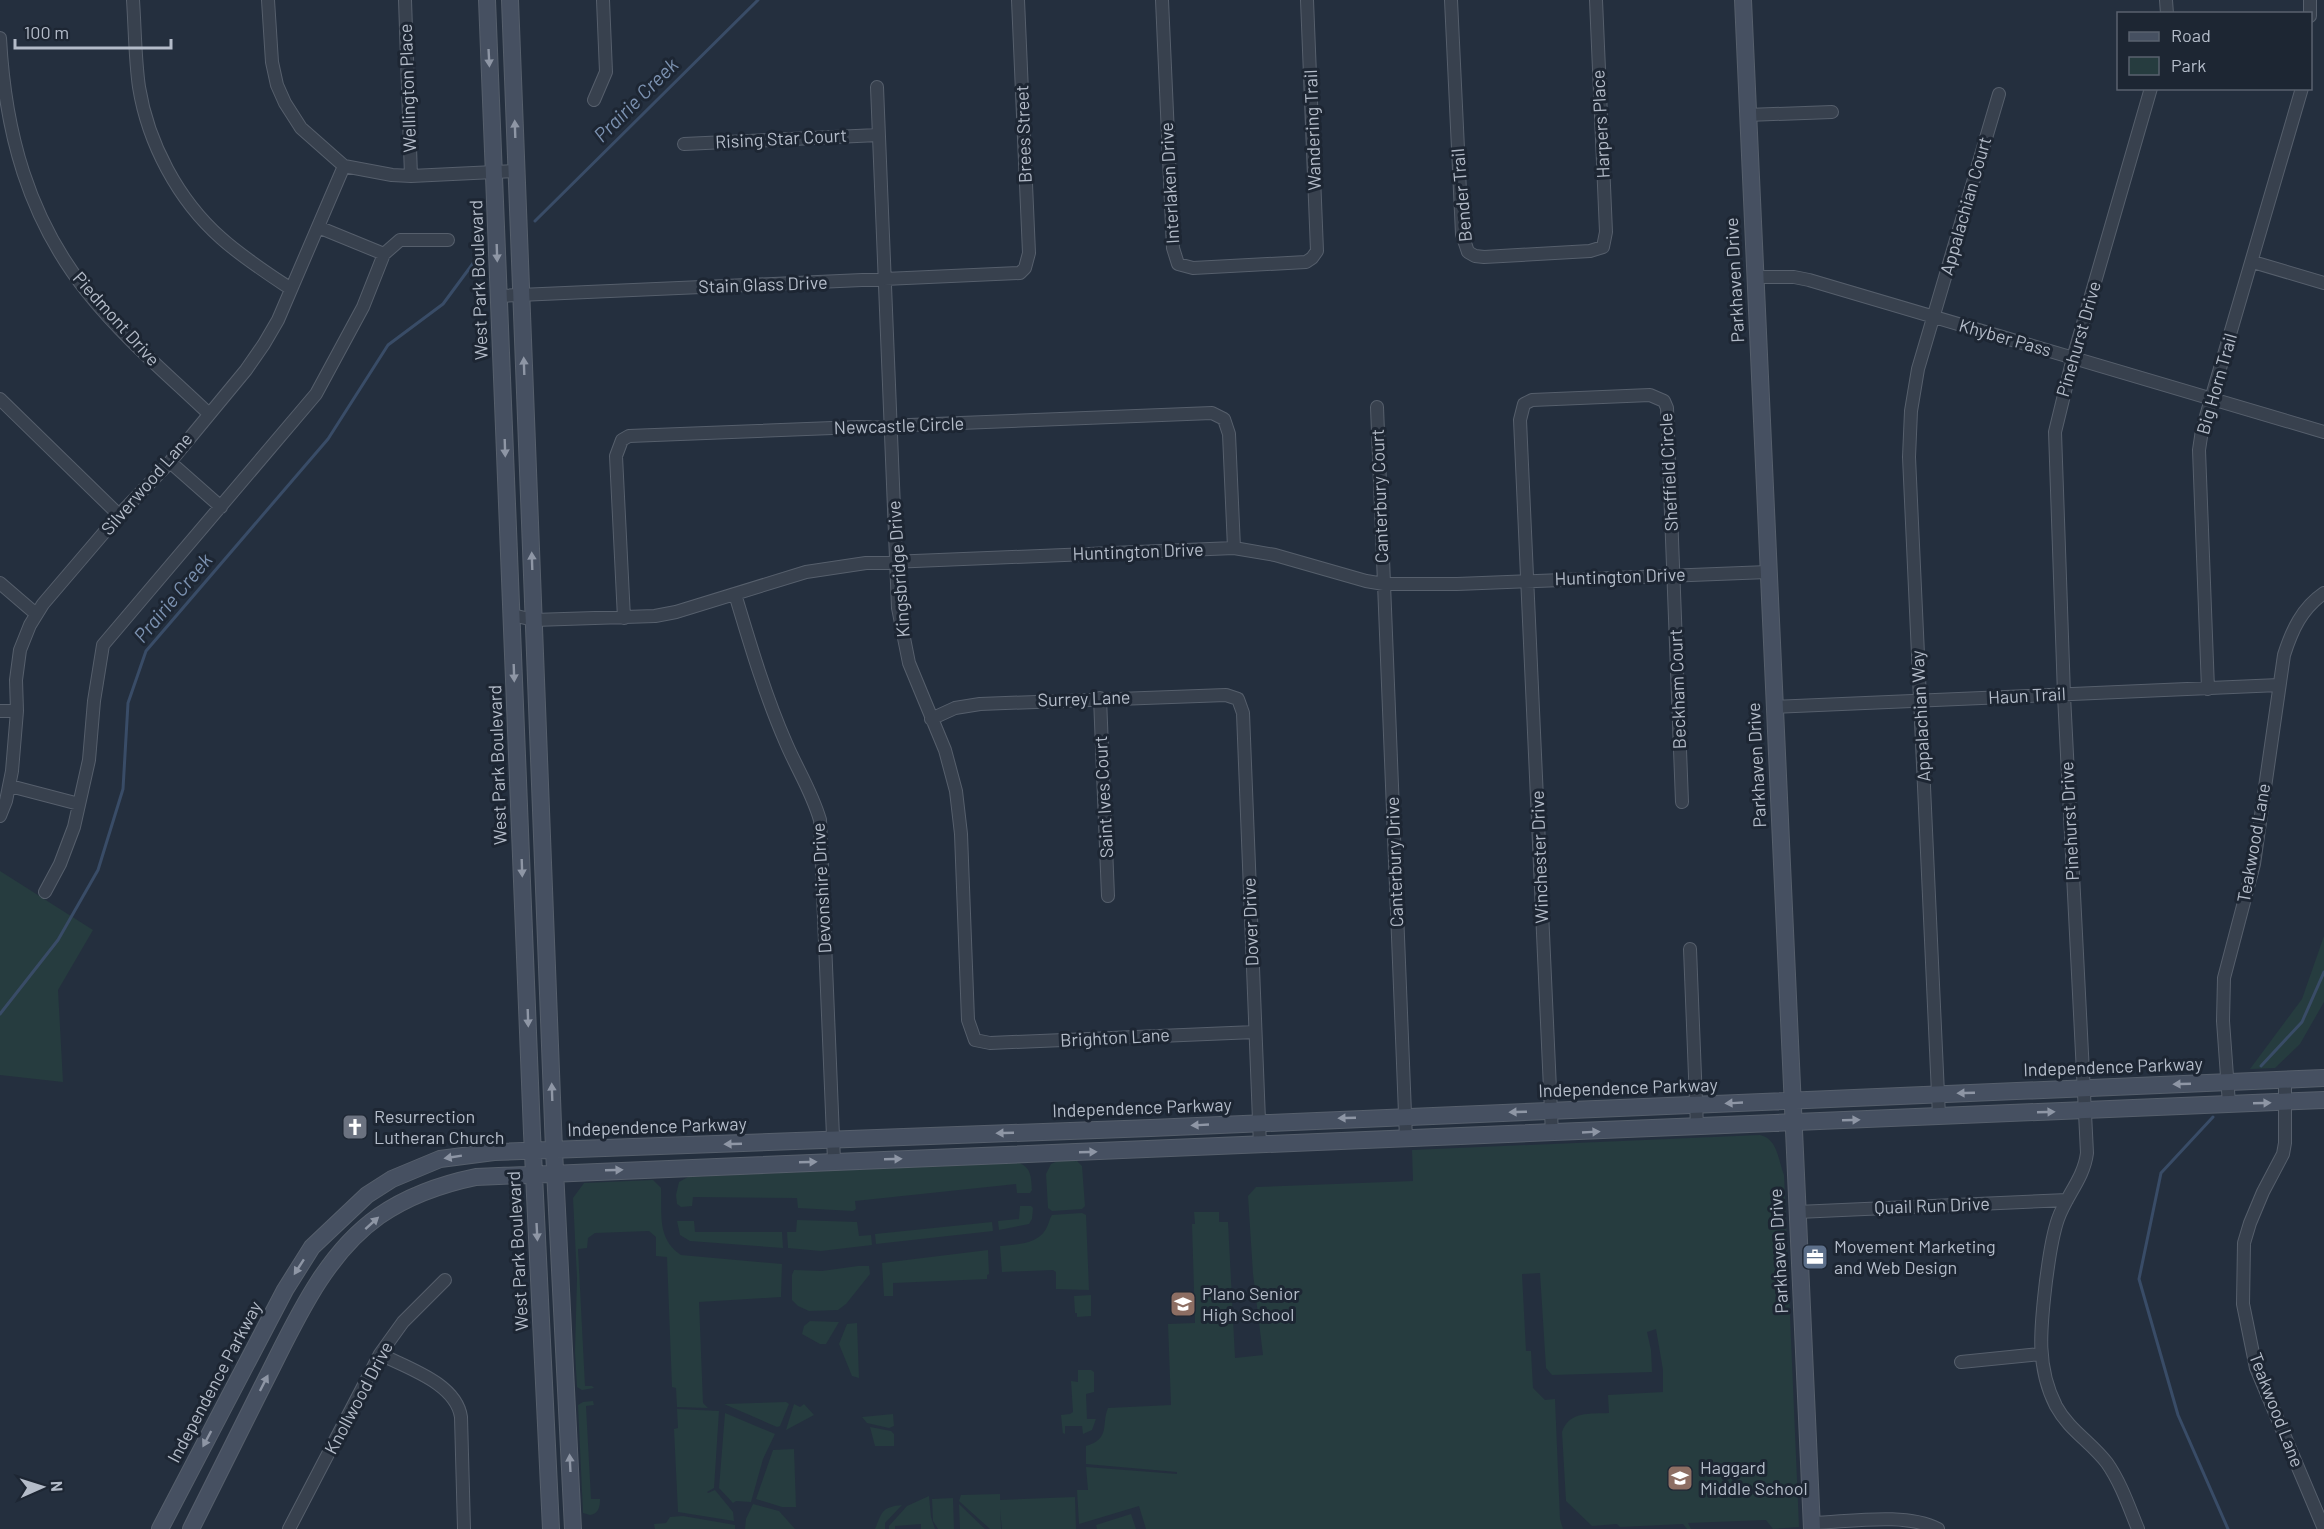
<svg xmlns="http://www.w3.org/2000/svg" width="2324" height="1529" font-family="Barlow,sans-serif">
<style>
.green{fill:#263c3f}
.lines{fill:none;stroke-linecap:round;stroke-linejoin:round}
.stream{stroke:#394c67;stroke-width:3}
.street-casing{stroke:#565f6c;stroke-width:14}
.secondary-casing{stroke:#565f6c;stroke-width:18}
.street{stroke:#38414e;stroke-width:12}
.secondary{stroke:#465061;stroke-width:16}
.oneway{fill:#8e96a5}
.labels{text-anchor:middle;stroke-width:6;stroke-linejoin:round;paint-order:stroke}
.street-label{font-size:18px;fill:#b4bcc9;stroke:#1d2633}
.poi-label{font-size:18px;fill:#b4bcc9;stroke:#1d2633;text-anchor:start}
.water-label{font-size:20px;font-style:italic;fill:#7c92b1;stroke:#1d2633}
</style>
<rect width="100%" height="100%" fill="#242f3e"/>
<!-- green -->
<path class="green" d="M0,871L93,930L58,990L63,1082L0,1075Z
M2324,936V1002L2300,1044L2275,1068L2250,1069L2302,999Z
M1760,1135C1778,1139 1778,1160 1784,1175L1799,1527L1773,1529L1766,1520L1688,1523L1691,1529H1687L1683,1524L1620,1527L1617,1524L1592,1526L1566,1501L1562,1432C1569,1411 1590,1414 1609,1413L1608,1395L1663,1392V1370L1656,1329L1647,1332L1651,1350L1652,1372L1552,1375L1546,1368L1540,1273L1522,1274L1526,1351H1531L1533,1388L1545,1400L1555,1399L1560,1519L1563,1529H1146L1139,1506L1079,1524L1077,1490H1088L1086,1467L1177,1474V1472L1086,1464V1446C1111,1439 1101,1424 1108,1408L1171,1405L1168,1324L1195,1323L1192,1224H1195L1194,1212H1219V1222H1228L1235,1358L1263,1355L1253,1274L1248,1196L1256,1187L1413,1181L1412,1150Z
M1058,1161H1077L1082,1166L1085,1206L1082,1209L1052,1211L1048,1208L1046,1174L1051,1164Z
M1019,1163C1032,1168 1031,1178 1032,1190L1030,1193H1017L1016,1184L855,1201L856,1209L853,1211L798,1208L797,1198L693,1197L692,1206L681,1207L677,1204L676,1195L679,1182L688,1177Z
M653,1180L661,1188C662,1215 657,1239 681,1255L782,1264L781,1297L699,1302L703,1403L708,1408L677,1407L676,1388L672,1387L667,1257L656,1256V1237L649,1231L595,1233L588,1238L587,1248L578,1249L585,1386H592L594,1388L582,1390L577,1387L575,1352L577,1278L573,1198L584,1183Z
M1020,1206H1031L1033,1208L1032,1219L1029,1224L999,1230L998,1221L1019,1219Z
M1082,1213L1086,1215L1089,1290L1056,1289V1272L1053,1270L1002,1272L1000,1246C1016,1244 1037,1245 1046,1229C1049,1224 1049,1219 1052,1215Z
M797,1220L857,1222L859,1236L871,1235L872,1245L821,1251L788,1248L787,1232H796Z
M677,1221H694L695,1232H782L783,1248L690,1241L680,1235Z
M992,1222L993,1231L876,1244L875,1234Z
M988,1250L989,1274L987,1275V1279L893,1283V1296H884L882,1263Z
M858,1266H869L870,1274L846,1304L838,1310L809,1311L798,1306L792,1300V1275L794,1270L822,1271Z
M1091,1295V1316L1077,1317V1313H1075L1074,1296Z
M810,1321L839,1322L826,1344H820L802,1334L804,1326Z
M857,1323L859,1378L852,1376L839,1344L847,1324Z
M1078,1370H1091L1094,1372V1392L1086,1394L1087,1419H1096L1092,1430L1083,1434L1082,1426H1065V1434L1063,1433V1435L1061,1415L1070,1414L1073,1412L1071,1381L1078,1382Z
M593,1401L594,1405L586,1406L591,1499H600C600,1506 599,1514 590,1515L583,1513L578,1405L583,1402Z
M786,1402L789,1404L780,1426L777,1427L724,1404Z
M794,1404L800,1407L804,1404L814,1415L786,1430Z
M677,1409L719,1411L714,1488L707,1492L708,1493L715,1490L733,1512L734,1521L678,1512L674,1429L678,1428Z
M725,1413L775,1434L763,1459L751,1502L736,1501L733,1503L719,1488Z
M893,1414L894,1426L889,1428L867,1423L862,1417Z
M870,1427L891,1431L894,1434V1446H875Z
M794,1449L796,1507H782L756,1499L773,1450Z
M1000,1494V1500L1075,1497L1076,1529H1002L1000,1509L1001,1529H990L959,1501L961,1495Z
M929,1496L931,1517L935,1529H921V1524L895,1526V1529H889V1526L907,1506Z
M953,1498L954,1529H938L933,1521L932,1499Z
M753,1504L779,1511L795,1529H745L746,1519Z
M959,1504L985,1529H960Z
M902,1505L885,1523V1529H875C882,1513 881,1507 902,1505Z
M1131,1514L1136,1529H1097L1096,1525Z
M683,1516L735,1525V1529H655L654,1524L666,1523L670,1517Z"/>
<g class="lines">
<!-- stream -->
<path class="stream" d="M535,221L758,0
M0,1014L58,940L98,870L123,789L128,703L146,651L328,439L388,345L443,304L477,258
M2261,1066L2302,1022L2324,972
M2213,1117L2161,1173L2139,1279L2178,1415L2228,1529"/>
<!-- street casing -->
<g class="street-casing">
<path id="street" d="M133,0C135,29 135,59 139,87C148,143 178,200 221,238C242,257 267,273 291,289
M268,0L272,62L277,85L285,103L301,128L344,166L392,175L411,176L517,171
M405,0L411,176
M1162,0L1173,248L1178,264L1193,268L1306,262L1312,258L1317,251L1307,0
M1451,0L1462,234L1468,252L1475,256L1484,257L1590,251L1603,247L1606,232L1596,0
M2166,0L2167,14
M2310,0V16
M0,38C5,132 28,218 88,293C123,337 167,374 208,413
M877,87L898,608L909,663L945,750L956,791L961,834L968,1020L975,1040L990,1043L1255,1032
M594,100L606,72L603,0
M1747,115L1832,112
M684,144L878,135
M318,227L384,254
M2253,262L2324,283
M1754,277H1794L1809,280L2324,432
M499,296L1020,273L1025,268L1029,253L1018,0
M0,399L119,515
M1377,407L1406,1139
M170,462L221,507
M0,583L36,614
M735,594C750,644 765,695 786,743C797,769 812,792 820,820L834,1161
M512,615L534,620L655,616L676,612L806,572L866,563L1234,548L1275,555L1366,581L1384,584H1457L1768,572
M624,618L616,456L622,440L629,436L1212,413L1224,419L1229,434L1234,548
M2208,689L2199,450L2202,430L2302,88
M1100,698L1108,896
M1774,707L2279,685
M0,711H17
M931,719L955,708L980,704L1226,695L1238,699L1243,713L1260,1146
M10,786L79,804
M0,816L6,801L12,771L17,711L16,680L20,650L30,625L43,604L119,515L170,462L246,370L264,344L278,320L344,166
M45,892L60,864L74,827L89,760L94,701L103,645L316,394L363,307L384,254L400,240H448
M1690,949L1697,1127
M2285,1080V1143L2283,1154L2263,1192L2250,1223L2244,1243L2243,1304L2256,1368L2324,1529
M2229,1104L2223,1021L2224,978L2254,864L2284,655C2292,630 2302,608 2324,593
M1939,1116L1909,457L1911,411L1918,369L1999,94
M1552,1134L1520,420L1524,404L1532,400L1650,395L1664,401L1667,408L1682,802
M1797,1212L2067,1200
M380,1354C407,1368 456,1383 461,1417L464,1529
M1961,1362L2040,1354
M1812,1523C1849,1522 1905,1512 1938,1529
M289,1529L380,1354L403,1322L445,1280
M2138,1529C2129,1507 2121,1483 2107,1463C2091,1442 2069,1430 2056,1406C2035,1365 2041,1325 2046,1281C2049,1260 2051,1239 2058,1219C2066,1196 2084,1178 2087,1153L2064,695L2055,432L2073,358L2151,88"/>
</g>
<!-- secondary casing -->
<g class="secondary-casing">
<path id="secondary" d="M487,0L532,1133L551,1529
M510,0L554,1150L573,1529
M1743,0L1812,1529
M160,1529L285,1290L312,1247L367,1195L392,1179L440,1159L494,1152L1151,1128L2324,1078
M191,1529C215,1482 238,1434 262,1387C293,1327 322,1256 379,1216C408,1196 442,1184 476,1177L2324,1100"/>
</g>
<!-- street -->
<use href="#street" class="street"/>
<!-- secondary -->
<use href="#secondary" class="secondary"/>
</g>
<!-- one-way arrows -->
<defs><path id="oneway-solid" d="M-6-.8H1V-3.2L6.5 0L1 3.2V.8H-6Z" transform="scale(1.5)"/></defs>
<g class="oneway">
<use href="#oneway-solid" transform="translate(489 58) rotate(87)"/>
<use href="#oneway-solid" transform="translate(515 129) rotate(-92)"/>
<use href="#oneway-solid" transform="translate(497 253) rotate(88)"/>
<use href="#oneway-solid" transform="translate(524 366) rotate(-92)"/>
<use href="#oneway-solid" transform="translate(505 448) rotate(88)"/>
<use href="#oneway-solid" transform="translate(532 561) rotate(-92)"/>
<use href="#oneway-solid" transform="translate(514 673) rotate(88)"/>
<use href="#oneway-solid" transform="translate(522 868) rotate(88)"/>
<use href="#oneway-solid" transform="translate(528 1018) rotate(88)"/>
<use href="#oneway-solid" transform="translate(2182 1084) rotate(178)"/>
<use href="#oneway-solid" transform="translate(552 1092) rotate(-92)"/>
<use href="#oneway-solid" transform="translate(1966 1093) rotate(178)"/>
<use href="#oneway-solid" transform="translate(1734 1103) rotate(177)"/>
<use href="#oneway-solid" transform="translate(2262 1103) rotate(-2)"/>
<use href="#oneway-solid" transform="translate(1518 1112) rotate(178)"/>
<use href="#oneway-solid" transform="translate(2046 1112) rotate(-2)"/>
<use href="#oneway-solid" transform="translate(1347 1118) rotate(178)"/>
<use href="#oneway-solid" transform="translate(1851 1120) rotate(-2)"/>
<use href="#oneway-solid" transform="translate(1200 1125) rotate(177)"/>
<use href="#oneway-solid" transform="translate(1591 1132) rotate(-3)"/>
<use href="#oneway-solid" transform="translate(1005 1133) rotate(178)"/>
<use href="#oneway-solid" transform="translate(733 1144) rotate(178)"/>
<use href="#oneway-solid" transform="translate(1088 1152) rotate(-2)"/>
<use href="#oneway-solid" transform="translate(453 1157) rotate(171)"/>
<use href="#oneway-solid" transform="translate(893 1159) rotate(-2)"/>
<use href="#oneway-solid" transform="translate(808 1162) rotate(-2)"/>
<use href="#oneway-solid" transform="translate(614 1170) rotate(-2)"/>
<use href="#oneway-solid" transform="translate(372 1223) rotate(-42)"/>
<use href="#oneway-solid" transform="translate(537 1232) rotate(87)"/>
<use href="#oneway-solid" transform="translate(299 1267) rotate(123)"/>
<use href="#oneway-solid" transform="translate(264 1383) rotate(-63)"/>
<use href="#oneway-solid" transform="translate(207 1439) rotate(118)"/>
<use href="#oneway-solid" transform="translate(570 1463) rotate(-93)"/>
</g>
<!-- icons -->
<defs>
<g id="church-square" transform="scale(1.35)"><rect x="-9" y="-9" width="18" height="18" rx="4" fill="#6b7280" stroke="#1d2633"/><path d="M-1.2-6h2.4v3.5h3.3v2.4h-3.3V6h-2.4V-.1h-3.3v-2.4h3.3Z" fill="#fff"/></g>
<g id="office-square" transform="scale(1.35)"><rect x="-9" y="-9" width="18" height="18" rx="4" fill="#5c6f8a" stroke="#1d2633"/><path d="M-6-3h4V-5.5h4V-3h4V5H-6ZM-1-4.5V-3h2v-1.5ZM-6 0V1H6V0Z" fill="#fff"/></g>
<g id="school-square" transform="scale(1.35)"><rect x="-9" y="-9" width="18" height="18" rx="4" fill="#8d6e63" stroke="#1d2633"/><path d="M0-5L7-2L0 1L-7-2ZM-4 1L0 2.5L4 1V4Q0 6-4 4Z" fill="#fff"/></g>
</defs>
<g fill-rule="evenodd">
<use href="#church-square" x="355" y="1127"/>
<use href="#office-square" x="1815" y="1257"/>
<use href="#school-square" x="1183" y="1304"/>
<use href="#school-square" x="1680" y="1478"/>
</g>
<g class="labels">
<!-- street labels -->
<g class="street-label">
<text transform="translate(408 88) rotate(-92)" y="6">Wellington Place</text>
<text transform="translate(1601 124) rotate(-93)" y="6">Harpers Place</text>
<text transform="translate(1313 130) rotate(-92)" y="6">Wandering Trail</text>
<text transform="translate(1024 134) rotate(-92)" y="6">Brees Street</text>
<text transform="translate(781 139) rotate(-3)" y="6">Rising Star Court</text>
<text transform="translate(1170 183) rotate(-93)" y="6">Interlaken Drive</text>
<text transform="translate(1462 195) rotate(-95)" y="6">Bender Trail</text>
<text transform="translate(1966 206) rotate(-74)" y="6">Appalachian Court</text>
<text transform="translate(479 280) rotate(-92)" y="6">West Park Boulevard</text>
<text transform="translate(1735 280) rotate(-93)" y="6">Parkhaven Drive</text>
<text transform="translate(763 285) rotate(-2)" y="6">Stain Glass Drive</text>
<text transform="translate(116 319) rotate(48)" y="6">Piedmont Drive</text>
<text transform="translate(2005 338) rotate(16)" y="6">Khyber Pass</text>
<text transform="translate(2079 339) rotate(-74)" y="6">Pinehurst Drive</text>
<text transform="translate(2217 384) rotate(-74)" y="6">Big Horn Trail</text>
<text transform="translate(899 426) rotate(-2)" y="6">Newcastle Circle</text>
<text transform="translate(1669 472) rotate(-93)" y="6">Sheffield Circle</text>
<text transform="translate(147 484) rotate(-49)" y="6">Silverwood Lane</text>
<text transform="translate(1380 496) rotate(-92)" y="6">Canterbury Court</text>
<text transform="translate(1138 552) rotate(-2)" y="6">Huntington Drive</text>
<text transform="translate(899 569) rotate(-94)" y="6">Kingsbridge Drive</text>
<text transform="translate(1620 577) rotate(-2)" y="6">Huntington Drive</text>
<text transform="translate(1678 689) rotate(-92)" y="6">Beckham Court</text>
<text transform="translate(2027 696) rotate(-3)" y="6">Haun Trail</text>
<text transform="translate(1084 699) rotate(-2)" y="6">Surrey Lane</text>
<text transform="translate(1921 716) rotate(-93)" y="6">Appalachian Way</text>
<text transform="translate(498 765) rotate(-92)" y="6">West Park Boulevard</text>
<text transform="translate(1757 765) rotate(-93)" y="6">Parkhaven Drive</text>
<text transform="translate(1104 797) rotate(-93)" y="6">Saint Ives Court</text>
<text transform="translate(2070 821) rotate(-93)" y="6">Pinehurst Drive</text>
<text transform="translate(2254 843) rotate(-80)" y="6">Teakwood Lane</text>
<text transform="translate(1540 857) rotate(-92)" y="6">Winchester Drive</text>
<text transform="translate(1395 862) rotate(-92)" y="6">Canterbury Drive</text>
<text transform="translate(822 888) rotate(-93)" y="6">Devonshire Drive</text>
<text transform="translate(1251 922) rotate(-92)" y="6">Dover Drive</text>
<text transform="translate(1115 1038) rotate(-3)" y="6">Brighton Lane</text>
<text transform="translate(2113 1067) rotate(-2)" y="6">Independence Parkway</text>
<text transform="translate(1628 1088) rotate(-2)" y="6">Independence Parkway</text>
<text transform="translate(1142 1108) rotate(-2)" y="6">Independence Parkway</text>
<text transform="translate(657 1127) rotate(-2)" y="6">Independence Parkway</text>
<text transform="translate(1932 1206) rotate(-2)" y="6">Quail Run Drive</text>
<text transform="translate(518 1251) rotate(-93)" y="6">West Park Boulevard</text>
<text transform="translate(1779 1251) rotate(-93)" y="6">Parkhaven Drive</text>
<text transform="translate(215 1382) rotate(-62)" y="6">Independence Parkway</text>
<text transform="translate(359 1398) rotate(-62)" y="6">Knollwood Drive</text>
<text transform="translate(2276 1410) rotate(69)" y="6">Teakwood Lane</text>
</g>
<!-- poi labels -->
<g class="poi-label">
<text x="374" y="1123">Resurrection<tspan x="374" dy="21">Lutheran Church</tspan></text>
<text x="1834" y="1253">Movement Marketing<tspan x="1834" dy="21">and Web Design</tspan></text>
<text x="1202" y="1300">Plano Senior<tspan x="1202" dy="21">High School</tspan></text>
<text x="1700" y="1474">Haggard<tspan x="1700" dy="21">Middle School</tspan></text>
</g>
<!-- water labels -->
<g class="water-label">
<text transform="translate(636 100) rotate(-45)" y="7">Prairie Creek</text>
<text transform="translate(173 598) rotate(-50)" y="7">Prairie Creek</text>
</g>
</g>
<!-- legend -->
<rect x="2117" y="12" width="195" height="78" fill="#1d2633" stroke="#59626f" stroke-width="1.5"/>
<rect x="2129" y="32" width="30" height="9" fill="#465061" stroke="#59626f" stroke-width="1.5"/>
<text x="2171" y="42" font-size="18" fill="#b4bcc9">Road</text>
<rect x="2129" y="57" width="30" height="18" fill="#263c3f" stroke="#59626f" stroke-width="1.5"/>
<text x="2171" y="72" font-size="18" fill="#b4bcc9">Park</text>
<!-- north arrow -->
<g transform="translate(42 1487) rotate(87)" stroke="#1d2633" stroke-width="4.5" paint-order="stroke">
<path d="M0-4.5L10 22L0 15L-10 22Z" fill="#b4bcc9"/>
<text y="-9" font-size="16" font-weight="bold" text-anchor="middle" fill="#b4bcc9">N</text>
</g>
<!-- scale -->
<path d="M15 39v9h156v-9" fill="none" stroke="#b4bcc9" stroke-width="3"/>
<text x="24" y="39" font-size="18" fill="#b4bcc9" stroke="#1d2633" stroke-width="4.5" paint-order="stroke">100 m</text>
</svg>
